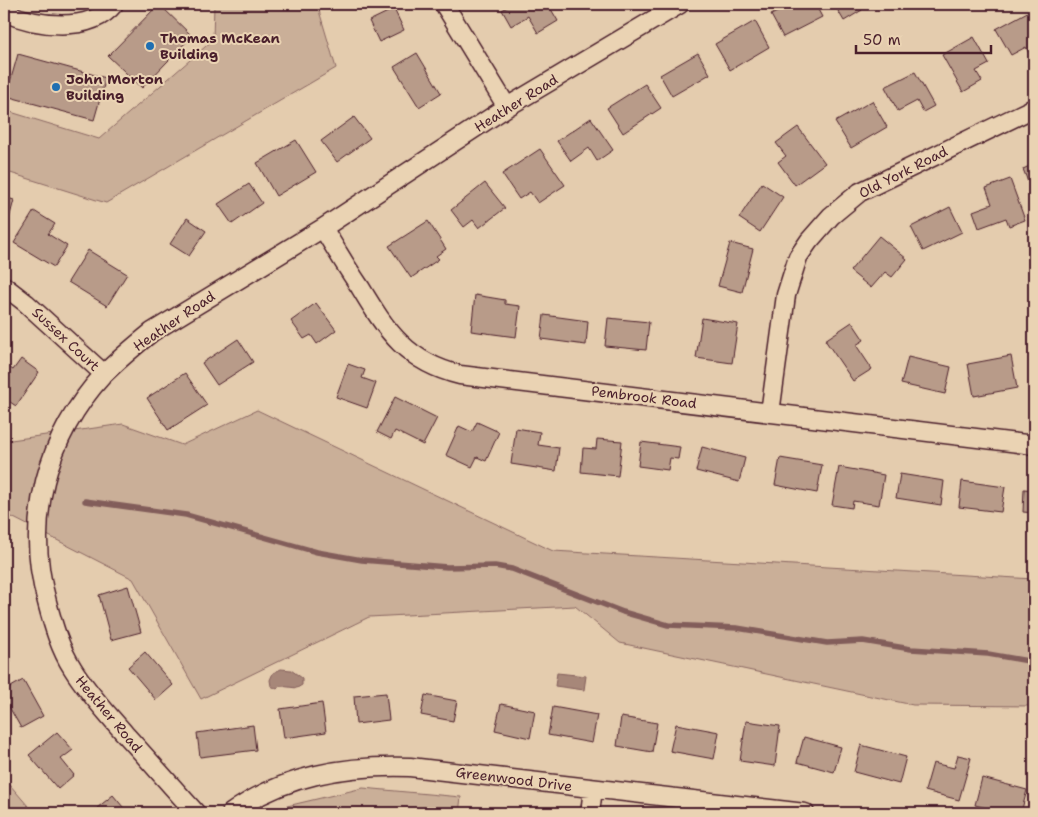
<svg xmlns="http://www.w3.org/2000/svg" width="1038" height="817" font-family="'Shantell Sans',sans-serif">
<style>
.green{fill:#caaf98;stroke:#8a6762}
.water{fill:#a78779;stroke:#825d5a}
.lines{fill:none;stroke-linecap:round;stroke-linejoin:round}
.stream{stroke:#825d5a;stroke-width:5.5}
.building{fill:#b89b89;stroke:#4a1f2b}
.minor-casing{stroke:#4a1f2b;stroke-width:21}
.minor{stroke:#ead3b3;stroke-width:18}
.poi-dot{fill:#1f6fb2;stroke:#ead3b3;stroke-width:2}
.labels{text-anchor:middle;stroke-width:4;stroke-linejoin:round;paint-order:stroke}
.poi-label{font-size:14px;font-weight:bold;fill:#4a1f2b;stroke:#ead3b3;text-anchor:start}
.street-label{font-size:14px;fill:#4a1f2b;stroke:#ead3b3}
</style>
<rect width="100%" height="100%" fill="#e4ccae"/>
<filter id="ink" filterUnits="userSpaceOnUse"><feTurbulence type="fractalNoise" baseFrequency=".02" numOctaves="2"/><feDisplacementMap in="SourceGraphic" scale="10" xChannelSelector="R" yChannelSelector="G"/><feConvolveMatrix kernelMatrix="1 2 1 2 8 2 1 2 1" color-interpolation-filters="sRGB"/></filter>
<g filter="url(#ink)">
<!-- green -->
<path class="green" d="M214,4H317L336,68L106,203L4,171V110L99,139L213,40Z
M257,410L553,551L1034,579V706L913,705L620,643L575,606L369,617L201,699L133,579L4,513V437L11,440L123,424L182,445Z
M4,778L34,813H4Z
M363,788L461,797L459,813H274L283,807Z"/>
<!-- water -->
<path class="water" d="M281,669L291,670L302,678V685L297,688L280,686L277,689L271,686L270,680L273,673Z
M557,673L586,676L584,690L555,686Z"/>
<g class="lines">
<!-- stream -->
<path class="stream" d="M4,477H5
M85,501L186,515L317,552L362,560L447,567L495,566L512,569L623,612L668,625L737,628L827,643L863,641L911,649L988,654L1034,662"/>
</g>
<!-- building -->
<path class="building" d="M159,4L192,36L142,88L108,56Z
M513,4H548L558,21L538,33L528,16L511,26L502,10Z
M793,4H815L822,17L783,37L771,15Z
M834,4H857L862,10L844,21Z
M394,9L404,30L379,42L369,21Z
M1033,9L1034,11V56L1031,57L1026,47L1011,55L996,29Z
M755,21L769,47L730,70L715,44Z
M974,37L989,64L976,71L982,81L963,92L942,55Z
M417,53L441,93L419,107L394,67Z
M698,53L710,74L672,96L660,75Z
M18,54L106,78L94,120L6,96Z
M915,72L934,106L923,112L917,101L898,111L885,87Z
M645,84L661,108L623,133L607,108Z
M872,101L887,127L851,148L835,122Z
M354,117L370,138L337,162L321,141Z
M591,118L613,150L597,161L589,148L571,161L557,141Z
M798,127L825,163L795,185L778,162L786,156L776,143Z
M296,140L316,172L276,196L257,163Z
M540,149L565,185L538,203L530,192L519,199L502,174Z
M1034,164V191L1032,192L1023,169Z
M1010,179L1025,220L1009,226L1006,218L979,228L973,211L992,204L986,188Z
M485,183L505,208L479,228L473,220L464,227L451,210Z
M762,183L783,197L760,232L739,218Z
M249,184L262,203L232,224L218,204Z
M4,197L14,200L4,238Z
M950,207L962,232L923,251L911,227Z
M34,211L55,224L48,234L67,246L54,267L14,243Z
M187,218L206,231L189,256L170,244Z
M428,221L446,249L436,256L439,259L411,278L389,246Z
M879,236L907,259L892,277L885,272L871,288L850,271Z
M730,243L753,249L742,292L718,286Z
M88,250L127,274L107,306L68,282Z
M475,295L505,300V304L520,306L516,337L471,331Z
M316,303L336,330L317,344L311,335L304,339L291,321Z
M544,315L588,321L586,345L541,339Z
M608,318L649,322L646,350L605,346Z
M702,318L738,324L732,363L696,358Z
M852,322L864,340L856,345L872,369L853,381L825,340Z
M238,339L253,362L217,385L202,363Z
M1011,356L1017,388L974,396L968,364Z
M908,357L951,367L945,394L901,384Z
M21,359L39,372L16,406L4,398V364L13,370Z
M348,364L365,370L362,378L376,383L367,408L336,397Z
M185,373L207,405L168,430L147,398Z
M395,397L437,418L423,445L395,431L391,439L377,432Z
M477,422L499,432L486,461L477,457L472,467L446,455L459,426L472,432Z
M516,428L540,432L538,445L559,448L556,471L511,464Z
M597,439L622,441L618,476L581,472L583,448L596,449Z
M641,442L680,447L678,459L670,458L668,470L638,466Z
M702,447L745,458L739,482L696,471Z
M780,458L822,465L817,493L775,485Z
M839,467L884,475L879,505L853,501L852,508L832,505Z
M900,474L944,481L941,505L896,498Z
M962,481L1005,487L1001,512L959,507Z
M1024,489L1034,490V513L1023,512Z
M128,586L141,632L111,640L99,595Z
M4,644L11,661L4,664Z
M145,652L173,685L156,700L128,667Z
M23,680L43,716L21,728L4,698V691Z
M386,693L389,720L356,724L354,696Z
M425,695L457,701L453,721L421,715Z
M322,703L326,732L284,738L280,709Z
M501,704L535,711L530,738L495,730Z
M553,707L597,715L592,743L548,735Z
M621,717L657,723L652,752L617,746Z
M746,721L780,726L775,766L740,761Z
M676,724L719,732L714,759L670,751Z
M253,725L256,750L200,757L197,733Z
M57,732L73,750L61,759L74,775L58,789L29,755Z
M804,737L841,747L834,772L797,762Z
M861,745L906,757L899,784L854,772Z
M958,755L971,758L959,800L925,791L933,763L954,768Z
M982,778L1027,790L1021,813H1007L975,805Z
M113,795L128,813H91Z"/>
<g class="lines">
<!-- minor casing -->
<g class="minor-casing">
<path id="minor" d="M444,4L507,107
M4,12C35,26 90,34 114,4
M323,228C335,248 347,268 360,287C387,332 407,362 460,375L1034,445
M4,286L26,303L104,374
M770,413L786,295L798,257L809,241L831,216L860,192L1034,108
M196,813C172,787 149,760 125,734C107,713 88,693 73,669C60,649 53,625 47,602C24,520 46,437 104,374C119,359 136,345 152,332L323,228L507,107L680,4
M231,813C284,775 346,765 410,767L805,813
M590,813L593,789"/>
</g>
<!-- minor -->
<use href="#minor" class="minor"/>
</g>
</g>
<!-- markers -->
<g class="poi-dot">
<circle cx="150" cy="46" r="5"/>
<circle cx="56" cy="87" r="5"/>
</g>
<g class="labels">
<!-- poi labels -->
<g class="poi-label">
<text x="160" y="43">Thomas McKean<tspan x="160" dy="16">Building</tspan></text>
<text x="66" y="84">John Morton<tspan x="66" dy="16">Building</tspan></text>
</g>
<!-- street labels -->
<g class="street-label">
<text transform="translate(516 103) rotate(-32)" y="5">Heather Road</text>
<text transform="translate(903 172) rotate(-27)" y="5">Old York Road</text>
<text transform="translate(174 321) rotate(-34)" y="5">Heather Road</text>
<text transform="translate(66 339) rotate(43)" y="5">Sussex Court</text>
<text transform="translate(644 397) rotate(7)" y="5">Pembrook Road</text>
<text transform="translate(109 714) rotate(50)" y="5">Heather Road</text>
<text transform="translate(514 779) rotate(7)" y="5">Greenwood Drive</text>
</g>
</g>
<!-- margin -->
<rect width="1038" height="817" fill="none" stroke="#ead3b3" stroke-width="20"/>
<rect x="10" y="10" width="1018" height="797" fill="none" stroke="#4a1f2b" stroke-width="2" filter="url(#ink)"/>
<!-- scale -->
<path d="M856 45v8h135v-8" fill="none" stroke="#4a1f2b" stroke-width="2.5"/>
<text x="863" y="45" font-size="15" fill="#4a1f2b" stroke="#ead3b3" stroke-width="4" paint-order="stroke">50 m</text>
</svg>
